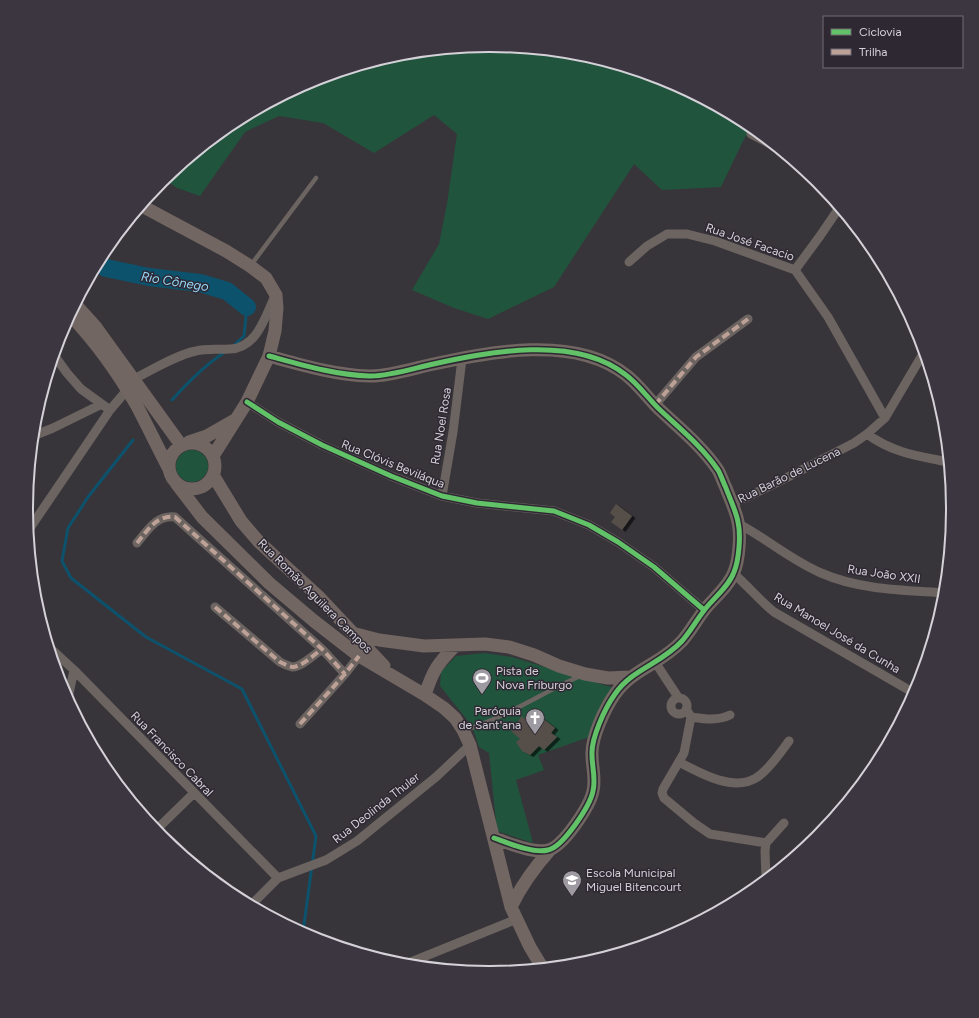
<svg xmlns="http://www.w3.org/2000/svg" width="979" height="1018" font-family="Figtree,sans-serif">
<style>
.green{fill:#20543d}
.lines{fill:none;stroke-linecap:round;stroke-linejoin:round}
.stream{stroke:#0d526c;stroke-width:3}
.river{stroke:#0d526c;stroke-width:18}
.building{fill:#564f49;filter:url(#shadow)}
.lane{stroke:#6c6460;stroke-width:4.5}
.street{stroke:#6c6460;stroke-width:9}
.secondary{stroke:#726662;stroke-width:13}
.quiet{stroke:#bda197;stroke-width:4;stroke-dasharray:8 4;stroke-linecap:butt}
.cycleway-casing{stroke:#2e2833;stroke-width:8}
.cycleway{stroke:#61c268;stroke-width:5}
.labels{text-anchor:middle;stroke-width:3;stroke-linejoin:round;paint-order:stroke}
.street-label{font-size:12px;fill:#d5d1d8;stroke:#2e2833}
.poi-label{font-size:12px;fill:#d5d1d8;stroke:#2e2833;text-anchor:start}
.water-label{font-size:13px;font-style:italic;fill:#95d5f5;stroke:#2e2833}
.rim{fill:none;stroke:#d5d1d8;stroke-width:2}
</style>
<defs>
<filter id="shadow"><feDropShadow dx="3.5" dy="2" stdDeviation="0" flood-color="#0009"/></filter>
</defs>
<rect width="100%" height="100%" fill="#38353a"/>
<!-- green -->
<path class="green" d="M490,46L580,54L667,81L747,124L752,127L744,139L721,187L662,190L634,164L554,287L488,319L454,308L412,290L439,244L447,204L457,134L434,115L374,153L323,123L279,116L245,132L200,196L177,188L164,179L232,123L312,81L399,54Z
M176 466a16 16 0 1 1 32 0a16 16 0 1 1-32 0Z
M485,653L512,657L614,688L592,736L538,755L544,770L516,780L533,843L497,831L489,753L479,747L472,726L440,686L441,672L456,656Z"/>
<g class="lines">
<!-- stream -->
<path class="stream" d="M233,346L244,336L247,307
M172,400C188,382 205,365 225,352
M133,440L88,497L68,528L62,561L71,578L146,637L242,689L316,836L303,932"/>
<!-- river -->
<path class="river" d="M98,263L106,268L149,277L200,283L227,291L247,307"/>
</g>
<!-- building -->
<path class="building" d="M616,504L632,516L622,530L611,522L615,517L610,513Z
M528,714L537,722L541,717L555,728L551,733L557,737L544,750L539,746L530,755L522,751L516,742L520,739L511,731L517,726L515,725L522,716L524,719Z"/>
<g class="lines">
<!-- lane -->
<path class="lane" d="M251,265L316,178
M465,730C504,718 542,693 580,676"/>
<!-- street -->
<path class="street" d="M751,134L774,146
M629,262L647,246L667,234H687L715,241L795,270L828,317L885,418
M795,270L820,236L839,208
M54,355L67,373L81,389L110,410
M134,379C152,370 176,355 196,351C207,348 218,350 230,349C257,348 265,317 275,296
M247,402L278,422L322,445L391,476L442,496L477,503L554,511L589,525L618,542L654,567L704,610
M655,405L696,357L748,319
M867,434C893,453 918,456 948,462
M33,436L53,428L102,404
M442,496L453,432L462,359
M732,503L749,496L786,478L854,443L867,434L885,418L924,352
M739,524C767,539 791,560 821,573C860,590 903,590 945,593
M28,531L110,410L127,390
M137,543C148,530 156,515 175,517L322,649L345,674
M734,574C748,586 759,600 774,612L914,693
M215,607L280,662C284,664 288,666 292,667C300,668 315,654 322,649
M49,647L74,670L278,878
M655,662L678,697
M671 706a8 8 0 1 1 16 0a8 8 0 1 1-16 0Z
M68,698L74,670
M686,709L691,717L684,753L663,789L662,793L664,798L694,823L710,834L766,843
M691,717C705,719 717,721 730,715
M300,724L345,674L359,656
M679,762C700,773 733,792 756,778C768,771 781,752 789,741
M156,830L194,793
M766,879L765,851L766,843L784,823
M251,905L278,878L326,860L357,841L436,777L470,745
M406,964L517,919"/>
<!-- secondary -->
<path class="secondary" d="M142,206L226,251L250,266L266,278L276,295L277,308L275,331L269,356L247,402L213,456
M76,305L95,326L181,445
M70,315C96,342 118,373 137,406C148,427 158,448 169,469
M269,356C302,365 335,375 369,376C385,377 412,369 429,365C488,352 575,334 626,375C638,384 647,397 658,408C678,427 702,446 718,470C721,475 723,482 726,488C730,499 736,511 738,522C741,535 739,560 734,572C729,586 715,597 706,608C697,619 691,631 682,641C661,664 632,669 615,694C605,708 591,738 592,755C592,767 596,779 593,791C590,806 563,847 548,850C534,854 508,843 494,838
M189,442L207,436L235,420
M169 466a23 23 0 1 1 46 0a23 23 0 1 1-46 0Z
M213,475L241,521L259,542L318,596L384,666
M176,483L202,517L269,583L314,621L359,656L425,695L444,708L455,718L463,730L470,745L511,907L530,947L542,967
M356,634L379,640L424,646L485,644L509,647L534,655L559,666L585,674L608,678L630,677
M425,695C433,670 438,663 456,645
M511,907C521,886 534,868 550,850"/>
<!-- quiet -->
<path class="quiet" d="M655,405L696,357L748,319
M137,543C148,530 156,515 175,517L322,649L345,674
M215,607L280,662C284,664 288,666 292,667C300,668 315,654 322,649
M300,724L345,674L359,656"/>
<!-- cycleway casing -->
<g class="cycleway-casing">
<path id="cycleway" d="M269,356C302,365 335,375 369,376C385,377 412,369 429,365C488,352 575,334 626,375C638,384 647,397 658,408C678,427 702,446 718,470C721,475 723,482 726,488C730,499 736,511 738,522C741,535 739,560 734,572C729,586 715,597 706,608C697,619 691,631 682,641C661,664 632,669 615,694C605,708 591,738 592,755C592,767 596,779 593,791C590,806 563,847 548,850C534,854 508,843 494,838
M247,402L278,422L322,445L391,476L442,496L477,503L554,511L589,525L618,542L654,567L704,610"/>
</g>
<!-- cycleway -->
<use href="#cycleway" class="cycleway"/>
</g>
<!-- icons -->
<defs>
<g id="stadium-pin" transform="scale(1)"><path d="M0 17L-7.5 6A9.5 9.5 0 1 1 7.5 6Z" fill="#9e9aa1" stroke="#2e2833"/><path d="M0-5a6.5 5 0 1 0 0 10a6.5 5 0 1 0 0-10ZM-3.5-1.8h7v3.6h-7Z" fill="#fff"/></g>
<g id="church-pin" transform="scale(1)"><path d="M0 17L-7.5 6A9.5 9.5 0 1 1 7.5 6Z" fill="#9e9aa1" stroke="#2e2833"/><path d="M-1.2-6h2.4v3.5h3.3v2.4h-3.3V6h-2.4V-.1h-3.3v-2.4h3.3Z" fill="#fff"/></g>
<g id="school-pin" transform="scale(1)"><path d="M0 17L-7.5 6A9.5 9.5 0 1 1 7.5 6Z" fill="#9e9aa1" stroke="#2e2833"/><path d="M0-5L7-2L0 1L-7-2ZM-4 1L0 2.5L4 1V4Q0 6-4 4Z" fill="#fff"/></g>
</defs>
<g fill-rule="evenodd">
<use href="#stadium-pin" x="482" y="678"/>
<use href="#church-pin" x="535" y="718"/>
<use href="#school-pin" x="572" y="880"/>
</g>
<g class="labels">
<!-- street labels -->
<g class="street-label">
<text transform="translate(750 242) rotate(19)" y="4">Rua José Facacio</text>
<text transform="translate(441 426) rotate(-81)" y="4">Rua Noel Rosa</text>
<text transform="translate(393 464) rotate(22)" y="4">Rua Clóvis Beviláqua</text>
<text transform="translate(789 475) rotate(-26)" y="4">Rua Barão de Lucena</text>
<text transform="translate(884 574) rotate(8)" y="4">Rua João XXII</text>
<text transform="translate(315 596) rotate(45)" y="4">Rua Romão Aguilera Campos</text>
<text transform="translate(837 633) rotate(31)" y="4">Rua Manoel José da Cunha</text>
<text transform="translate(172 754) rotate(46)" y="4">Rua Francisco Cabral</text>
<text transform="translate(376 808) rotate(-38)" y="4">Rua Deolinda Thuler</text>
</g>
<!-- poi labels -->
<g class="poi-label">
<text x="496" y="675">Pista de<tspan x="496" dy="14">Nova Friburgo</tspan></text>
<text x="521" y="715" text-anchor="end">Paróquia<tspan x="521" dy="14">de Sant'ana</tspan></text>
<text x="586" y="877">Escola Municipal<tspan x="586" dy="14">Miguel Bitencourt</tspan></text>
</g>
<!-- water labels -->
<g class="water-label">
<text transform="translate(175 281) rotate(9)" y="5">Rio Cônego</text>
</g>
</g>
<!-- crop -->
<path d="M0 0H979V1018H0ZM489 52H490A456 456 0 0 1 946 508V510A456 456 0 0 1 490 966H489A456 456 0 0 1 33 510V508A456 456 0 0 1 489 52Z" fill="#3b3640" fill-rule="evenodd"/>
<path class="rim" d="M489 52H490A456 456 0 0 1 946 508V510A456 456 0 0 1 490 966H489A456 456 0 0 1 33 510V508A456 456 0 0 1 489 52Z"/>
<!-- legend -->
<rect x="823" y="16" width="140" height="52" fill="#2e2833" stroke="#716c75"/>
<rect x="831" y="29" width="20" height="6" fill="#61c268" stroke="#716c75"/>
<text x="859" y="36" font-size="12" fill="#d5d1d8">Ciclovia</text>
<rect x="831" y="49" width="20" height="6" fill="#bda197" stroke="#716c75"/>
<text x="859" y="56" font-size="12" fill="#d5d1d8">Trilha</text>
</svg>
